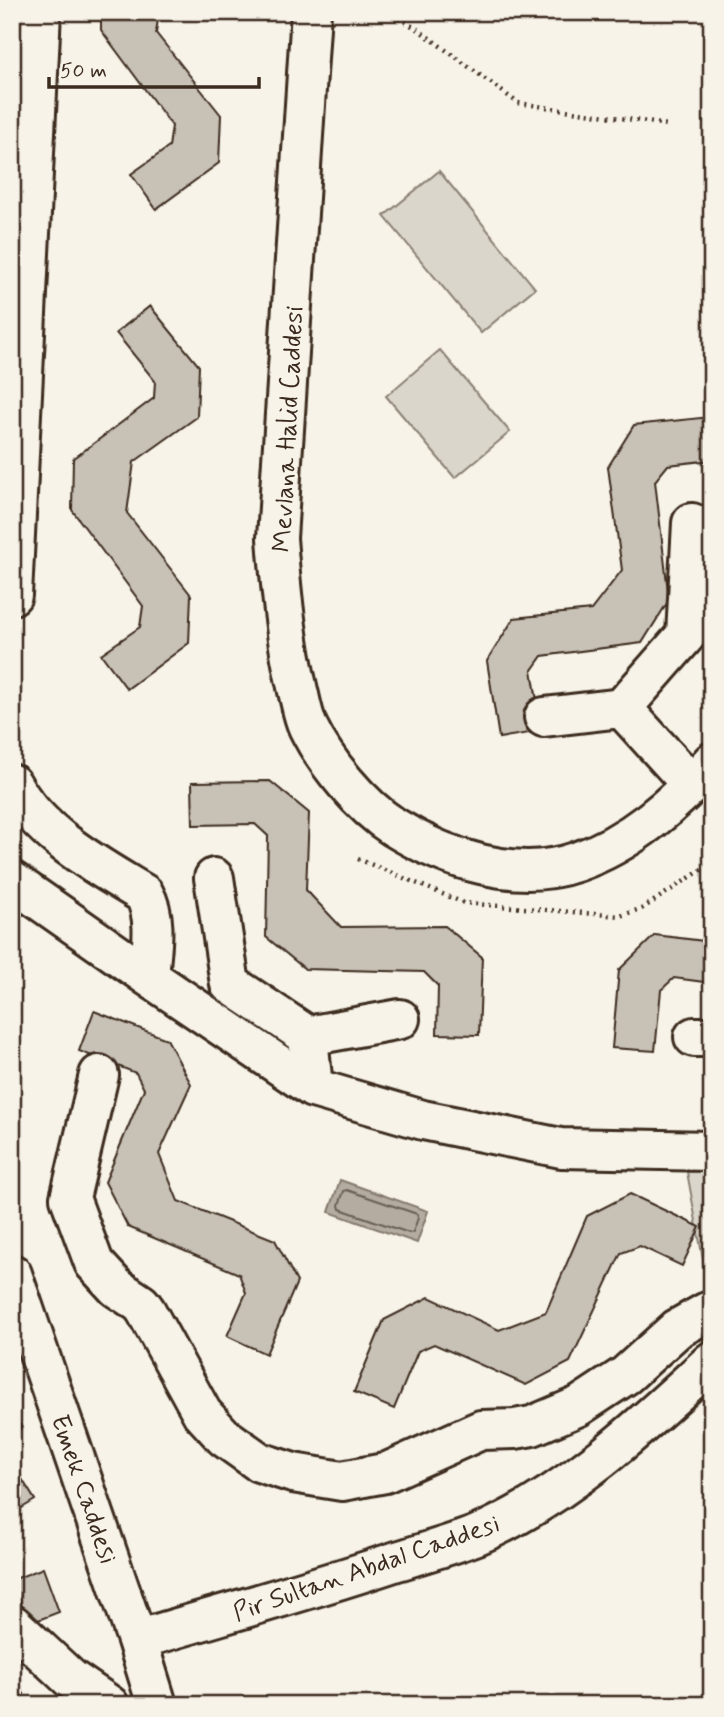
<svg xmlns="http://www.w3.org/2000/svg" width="724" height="1717" font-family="Mynerve,sans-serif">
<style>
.green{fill:#dbd6cb;stroke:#8b8074;stroke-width:2}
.water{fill:#b4aca0;stroke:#84786c;stroke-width:2}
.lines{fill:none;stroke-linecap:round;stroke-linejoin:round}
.shore{stroke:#6b5e52;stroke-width:2}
.building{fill:#c8c1b6;stroke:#3b2a1e;stroke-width:2}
.minor-casing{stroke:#3b2a1e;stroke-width:44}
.path{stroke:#3b2a1e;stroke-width:4.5;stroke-dasharray:2 5;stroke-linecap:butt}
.minor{stroke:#f7f3e8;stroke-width:38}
.labels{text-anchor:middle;stroke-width:6;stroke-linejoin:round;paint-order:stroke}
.street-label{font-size:26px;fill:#3b2a1e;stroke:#f7f3e8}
</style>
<rect width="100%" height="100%" fill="#f7f3e8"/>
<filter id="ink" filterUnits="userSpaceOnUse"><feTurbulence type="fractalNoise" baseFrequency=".0143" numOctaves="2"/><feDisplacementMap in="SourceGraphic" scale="14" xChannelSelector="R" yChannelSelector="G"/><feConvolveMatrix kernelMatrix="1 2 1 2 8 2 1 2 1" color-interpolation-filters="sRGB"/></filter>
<g filter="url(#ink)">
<!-- green -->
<path class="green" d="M439,171L535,288L481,333L384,216Z
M440,350L510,432L455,478L386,396Z
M712,1171V1279L706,1276L687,1172Z"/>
<!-- water -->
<path class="water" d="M340,1180L428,1211L417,1243L329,1212Z"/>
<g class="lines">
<!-- shore -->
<path class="shore" d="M347,1190L417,1214L418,1218L413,1232L409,1233L340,1209L339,1205L344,1191Z"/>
</g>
<!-- building -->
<path class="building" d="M101,12H159L156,33L221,115L219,163L156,209L131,174L169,147L172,126L101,30Z
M150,306L199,366L197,417L134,462L127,513L191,595L189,643L127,689L101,654L140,627L143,606L72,510L73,459L154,398L155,381L116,333Z
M710,417L712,460L668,465L655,481L669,600L642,643L542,656L532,670L542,731L499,738L487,661L514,618L591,610L622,570L608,467L634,425Z
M270,781L309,813L306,890L341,927L445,926L482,957L479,1035L437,1034L438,986L424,972L305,969L266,937L268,836L255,824L193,825L192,782Z
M655,935L712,942V983L674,978L661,990L655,1051L612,1048L619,970Z
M94,1011L167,1039L191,1084L159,1154L178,1201L275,1240L297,1282L266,1354L227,1336L246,1293L239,1274L128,1227L105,1182L144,1089L136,1073L79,1051Z
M630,1194L700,1227L682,1266L640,1246L621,1253L570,1362L526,1385L434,1344L418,1351L394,1409L354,1392L384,1320L429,1297L499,1330L546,1312L587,1216Z
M12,1414L22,1427L12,1434Z
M12,1463L35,1500L12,1514Z
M43,1568L59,1612L28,1624L12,1580Z
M12,1675L24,1694L12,1701Z"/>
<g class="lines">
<!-- minor casing -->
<g class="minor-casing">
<path id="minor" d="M311,12L277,538C281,590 286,641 298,691C301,703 303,716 308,727C325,762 361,806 394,827C446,859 516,883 576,862C629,844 677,803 712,762
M12,595L41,12
M622,708L692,785
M544,717L622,708L686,635L692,523
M12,784C40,835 96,865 144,894C158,919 151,950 149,977
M214,878L230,984L308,1036L313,1088
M12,881L149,977L313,1088L423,1120L561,1148L712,1151
M308,1036L400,1019
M694,1037H712
M99,1075L70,1198L94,1263L117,1288L141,1304L146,1311L202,1413L224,1437L259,1462L293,1473L342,1481L385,1473L481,1430L515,1429L532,1426L579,1406L626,1375L677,1329L707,1312L712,1317
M12,1274L137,1640L157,1705
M12,1624L71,1679L109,1705
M137,1640C223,1614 311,1590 397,1561C423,1553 451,1545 477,1535C566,1497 642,1426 712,1361"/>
</g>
<!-- path -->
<path class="path" d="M386,12L416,28L518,103L668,125
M358,859L464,903L620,916L643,908L712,863"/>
<!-- minor -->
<use href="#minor" class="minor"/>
</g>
</g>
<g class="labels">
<!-- street labels -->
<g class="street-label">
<text transform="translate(287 429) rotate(-87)" y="9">Mevlana Halid Caddesi</text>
<text transform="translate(85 1489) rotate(71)" y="9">Emek Caddesi</text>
<text transform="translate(366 1567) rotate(-19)" y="9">Pir Sultan Abdal Caddesi</text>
</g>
</g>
<!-- margin -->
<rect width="724" height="1717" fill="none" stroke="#f7f3e8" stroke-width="42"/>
<rect x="21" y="21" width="682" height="1675" fill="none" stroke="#3b2a1e" stroke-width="2.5" filter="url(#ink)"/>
<!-- scale -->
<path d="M49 77v10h210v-10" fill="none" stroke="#3b2a1e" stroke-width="3.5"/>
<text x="60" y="77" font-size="21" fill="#3b2a1e" stroke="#f7f3e8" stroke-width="5" paint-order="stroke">50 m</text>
</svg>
